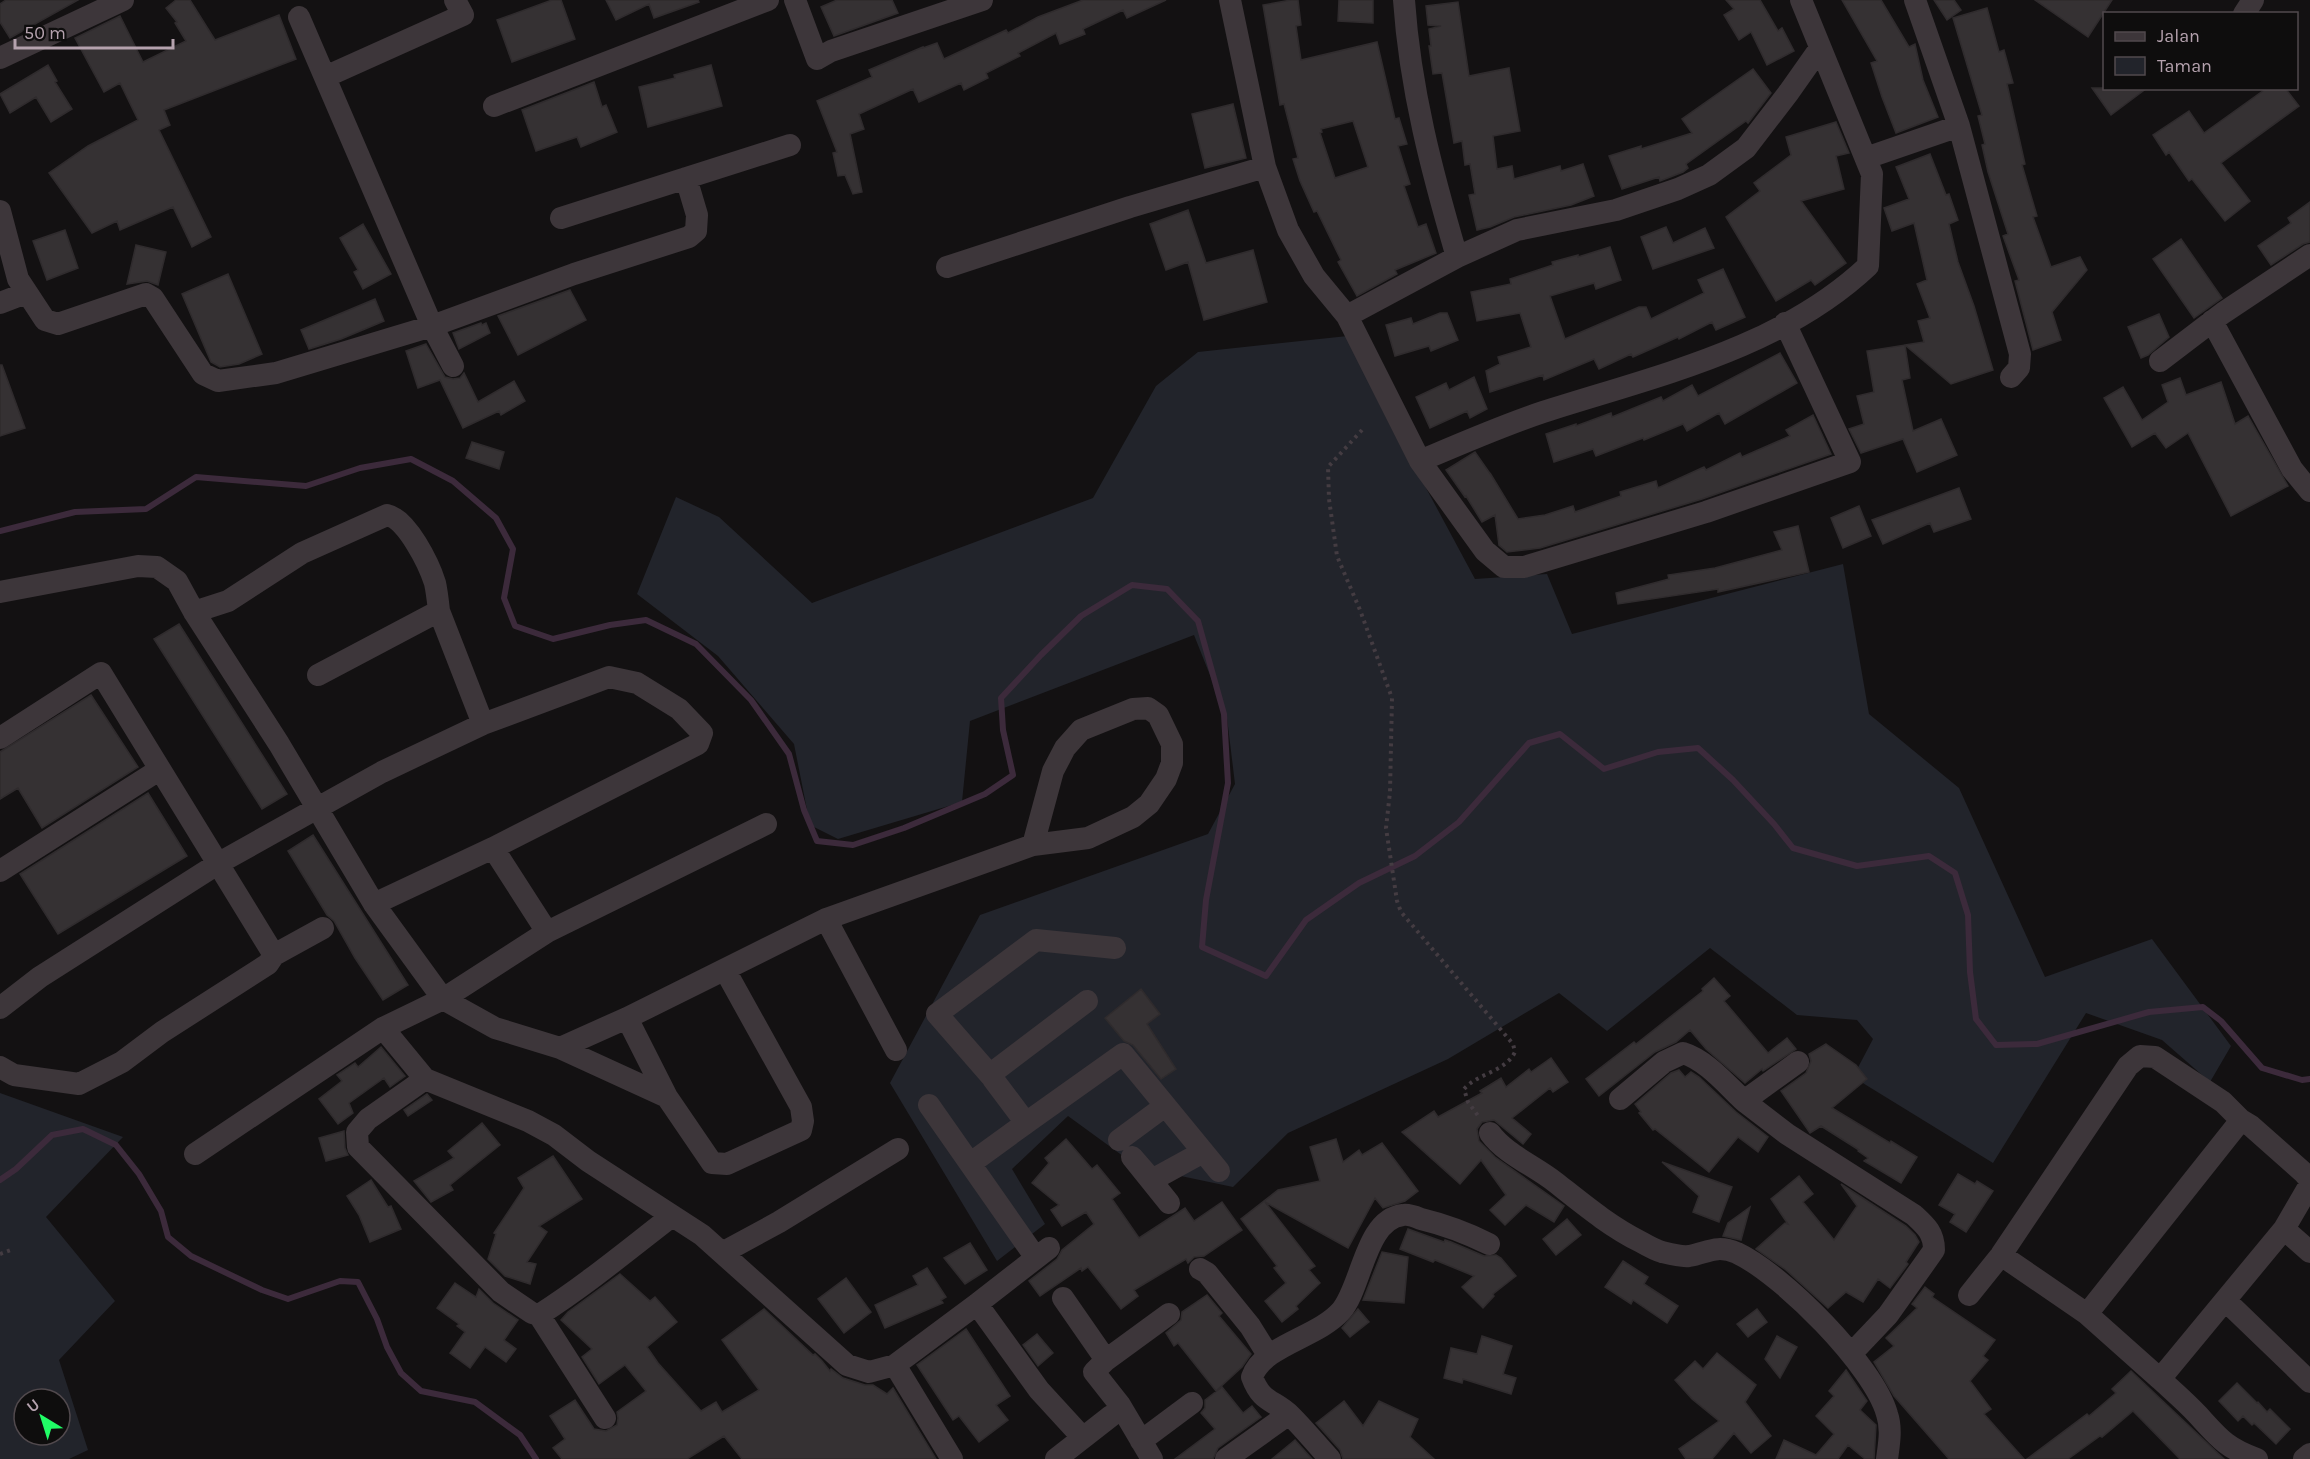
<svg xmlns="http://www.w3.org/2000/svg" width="2310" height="1459" font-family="Karla,sans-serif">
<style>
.green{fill:#22242b;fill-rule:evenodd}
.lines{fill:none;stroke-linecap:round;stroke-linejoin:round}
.stream{stroke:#3c2a3b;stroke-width:6}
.building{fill:#353133;stroke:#2f2b2d;stroke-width:1.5;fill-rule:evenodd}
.path{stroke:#443c42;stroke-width:4;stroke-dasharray:3 4.5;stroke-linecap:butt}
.minor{stroke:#3d363a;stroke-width:22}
</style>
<rect width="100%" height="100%" fill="#131112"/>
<!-- green -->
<path class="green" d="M1357,335L1390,421L1475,579L1547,574L1572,634L1843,564L1869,714L1959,788L2045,977L2152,939L2231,1046L2210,1082L2162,1040L2086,1013L1993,1163L1853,1077L1873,1039L1857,1020L1797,1015L1710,948L1607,1031L1559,993L1448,1059L1288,1133L1233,1187L1138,1167L1068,1116L1012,1169L1045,1224L997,1261L890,1083L980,915L1208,834L1235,784L1227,718L1194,635L970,721L962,802L838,839L810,825L794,744L718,656L637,594L676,497L719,517L812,603L1093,498L1156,386L1198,352Z
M0,1093L123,1137L46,1217L115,1301L59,1360L88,1450L69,1459H0ZM24,1399H60V1435H24Z"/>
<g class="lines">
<!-- stream -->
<path class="stream" d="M0,531L75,512L146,509L196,477L306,486L360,468L411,459L453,481L496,518L513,549L504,598L515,626L553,639L610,625L646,620L696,644L751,700L789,754L804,810L817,841L853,845L904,828L985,794L1013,775L1003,730L1001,698L1041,655L1081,616L1132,585L1167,589L1198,621L1224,714L1228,783L1206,900L1202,947L1266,976L1306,920L1359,883L1415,856L1459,822L1529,743L1560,734L1604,769L1658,752L1698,748L1733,780L1774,824L1793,848L1857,866L1929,856L1955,873L1968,915L1970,972L1976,1019L1996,1045L2037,1044L2149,1012L2203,1007L2221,1021L2262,1068L2302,1080L2310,1079
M0,1180L16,1169L52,1135L83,1129L116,1145L139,1174L161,1211L168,1237L191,1256L262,1290L288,1299L340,1281L358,1282L377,1319L387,1347L401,1373L421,1391L475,1402L520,1435L536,1459"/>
</g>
<!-- building -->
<path class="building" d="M6,0H78L10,38L0,22V4Z
M176,0H190L215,40L279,15L296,59L164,110L170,125L159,130L211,237L192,247L173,207L120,230L117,221L92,233L49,173L88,146L138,120L120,83L104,92L75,38L120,16L143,62L186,41L175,23L177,22L166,8Z
M552,0H561L575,39L512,62L497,20Z
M606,0H698L699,2L654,18L649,4L616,20Z
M837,0H892L898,13L834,36L821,7Z
M1083,0H1166L1127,18L1123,10L1083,29L1085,34L1060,44L1056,33L1018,53L1020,56L986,73L988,78L964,90L961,83L919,102L913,89L859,114L864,129L850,134L862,192L853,194L845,175L838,176L833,153L837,152L817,101L872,77L869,70L923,47V48L937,43L944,59L1006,30L1008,33L1038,17Z
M1291,0H1298L1301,25L1296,26L1301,60L1377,42L1395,119L1399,118L1407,144L1398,146L1410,184L1404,186L1418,227L1426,224L1436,253L1395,270L1397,274L1357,296L1338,262L1341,260L1317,211L1314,212L1300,181L1293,159L1298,158L1284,104L1280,105L1263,5ZM1353,121L1368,167L1335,178L1320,133L1322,132L1321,129Z
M1339,0H1373V23L1338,21Z
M1726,0H1760L1778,31L1782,28L1794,51L1767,65L1751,32L1739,40L1724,15L1734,9Z
M1842,0H1881L1909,47L1915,44L1923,80L1938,117L1896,133L1882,97L1871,63L1877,61Z
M1934,0H1954L1961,10L1947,20Z
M2035,0H2112L2088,37Z
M1458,2L1469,76L1509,68L1520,131L1493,136L1497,169L1512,166L1514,179L1560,166L1561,171L1583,164L1594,196L1571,205L1514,217L1490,227L1477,230L1469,195L1475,194L1470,164L1465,165L1462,141L1454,143L1442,73L1433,74L1429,46H1431L1429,29L1441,26L1428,25L1426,6Z
M1987,8L1999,52L2004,50L2013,83L2007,84L2025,164L2022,165L2037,216L2033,217L2051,267L2080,257L2087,270L2052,312L2061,340L2033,350L2015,281L2019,280L2003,236L2008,234L1988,172L1982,145L1985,144L1978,116L1982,115L1953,18Z
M48,65L57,81L55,82L72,109L51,122L36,97L10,113L0,94Z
M711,65L722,106L648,127L639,87L675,78L674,75Z
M1753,69L1771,93L1748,123L1746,121L1686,164L1688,168L1683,172L1660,181L1659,177L1622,189L1609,156L1641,146V149L1692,133L1682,119Z
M594,82L602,107L606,105L617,132L581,147L577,137L536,151L522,110Z
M2092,88H2147L2111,115Z
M2267,88H2285L2299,106L2221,163L2250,201L2225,221L2192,179L2189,181L2169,152L2166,155L2153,135L2189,111L2204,133Z
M1233,104L1246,158L1205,168L1192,114Z
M1836,122L1849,153L1836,156L1844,189L1801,201L1846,263L1815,285L1811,280L1776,301L1726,217L1760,191L1754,183L1791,155L1786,137Z
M1930,154L1946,195L1949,194L1958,220L1949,224L1958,262L1974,306L1993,370L1951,384L1905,345L1924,342L1918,321L1930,318L1917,284L1927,280L1914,223L1892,231L1884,208L1909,199L1896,167Z
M2310,202V242L2303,244L2271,265L2258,246L2291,223L2288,218Z
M1188,210L1206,263L1253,250L1267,302L1204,320L1188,262L1166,270L1150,224Z
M363,224L391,274L363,289L354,272L358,270L340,238Z
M1666,227L1673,243L1705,228L1714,248L1653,269L1641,237Z
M65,230L78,268L47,280L33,241Z
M2181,239L2222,298L2194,318L2153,259Z
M136,245L166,252L158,285L147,281L127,284Z
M1610,247L1621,280L1596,289L1594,283L1550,296L1565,339L1639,307H1646L1651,319L1704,293L1698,280L1723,269L1745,317L1716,330L1712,322L1679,339L1678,337L1633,357L1631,354L1599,369L1594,359L1544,380L1543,375L1490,392L1486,371L1500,364L1498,357L1531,347L1520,313L1477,321L1471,292L1511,284L1510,279L1553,265L1552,262L1578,255V257Z
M228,274L262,354L239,364L220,367L211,362L182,294Z
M570,290L586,320L518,355L498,316Z
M375,299L384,321L341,339L309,349L301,330Z
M1440,313H1447L1458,340L1431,351L1429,346L1395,356L1386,325L1411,318L1413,324Z
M2159,314L2169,337L2148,355L2141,358L2128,327Z
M481,323L482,325L486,323L490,333L459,349L453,333Z
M426,344L445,377L453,379L460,378L464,373L478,402L514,381L525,401L501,415L499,411L463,428L440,380L418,388L406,351Z
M1905,345L1910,378L1902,380L1913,431L1941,419L1957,455L1917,472L1903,439L1861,453L1849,429L1864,424L1857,396L1874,392L1867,351Z
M1780,353L1797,383L1725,424L1719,413L1687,431L1683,424L1644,440L1643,438L1596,456L1593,449L1554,462L1546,434L1576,424V426L1611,413L1612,417L1661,397L1663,401L1692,385L1698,396Z
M0,365H2L25,428L0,436Z
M1474,377L1487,409L1470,418L1467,411L1430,428L1416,397L1446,383L1449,390Z
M2180,378L2186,395L2221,382L2235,424L2248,416L2288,486L2231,516L2188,433L2166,448L2155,433L2132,447L2104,398L2123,387L2142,420L2168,402L2162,385Z
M1813,415L1831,454L1702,499L1540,548L1507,552L1499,545L1495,515L1482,522L1466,496L1465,497L1446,470L1475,452L1491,475L1490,473L1518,519L1545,515L1573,506L1575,512L1621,496L1620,492L1656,481L1658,488L1704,467L1706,470L1740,453L1742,457L1790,436L1786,430Z
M472,442L504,452L499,469L466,458Z
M1959,488L1971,519L1934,532L1930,523L1883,544L1872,520Z
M1859,506L1871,536L1843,548L1831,518Z
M1798,526L1809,572L1718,592V589L1618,604L1616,593L1669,579L1668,575L1715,568L1782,550L1774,532Z
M179,624L287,794L262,809L154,639Z
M91,695L138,767L42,828L18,788L0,799V752Z
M148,793L187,856L58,934L20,874Z
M313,835L408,985L383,1000L355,958L334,921L327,915L288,851Z
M1714,978L1730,996L1724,1001L1768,1053L1787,1038L1796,1049L1763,1071L1762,1069L1745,1083L1706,1049L1690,1030L1676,1042L1655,1052L1599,1096L1586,1079L1634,1042L1636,1044L1703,991L1702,989Z
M1141,989L1160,1014L1147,1024L1176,1069L1161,1079L1133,1045L1124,1041L1105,1018Z
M1826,1044L1856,1065L1867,1079L1832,1108L1890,1143L1891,1141L1917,1157L1901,1183L1864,1161L1868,1158L1858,1151L1859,1150L1821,1126L1810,1133L1781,1091L1806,1073L1811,1061L1809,1054Z
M381,1047L405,1076L390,1087L384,1078L349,1103L353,1113L338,1124L319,1099L342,1081L337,1075L355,1063L358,1067Z
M1551,1058L1568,1082L1553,1092L1550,1088L1512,1118L1531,1134L1523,1144L1494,1120L1482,1122L1477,1129L1479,1141L1495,1157L1564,1206L1554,1222L1526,1205L1505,1225L1490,1210L1506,1195L1481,1160L1460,1184L1402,1132L1434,1111L1438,1117L1482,1093L1480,1091L1501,1078L1506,1087L1529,1069L1531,1072Z
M1679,1070L1685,1077L1691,1072L1699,1077L1736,1112L1768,1137L1758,1152L1738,1137L1709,1172L1655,1129L1653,1130L1639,1113L1641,1112L1635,1104L1671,1073Z
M427,1094L432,1100L408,1116L404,1110Z
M482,1123L500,1145L450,1185L453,1190L431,1202L414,1181L454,1158L448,1151Z
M344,1131L345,1148L348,1155L326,1161L319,1138Z
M1066,1139L1092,1169L1097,1165L1120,1193L1112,1199L1139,1238L1185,1208L1194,1221L1222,1202L1242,1230L1204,1256L1194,1257L1188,1263L1186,1259L1134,1290L1138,1296L1121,1309L1088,1267L1082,1271L1081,1268L1040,1296L1029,1281L1057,1259L1062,1250L1094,1224L1086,1212L1062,1226L1051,1210L1059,1205L1032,1183L1049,1163L1045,1158Z
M1336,1139L1343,1162L1359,1150L1362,1155L1382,1143L1418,1191L1405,1201L1383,1208L1375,1198L1348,1248L1265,1202L1315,1266L1309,1270L1320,1283L1296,1306L1298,1309L1282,1322L1265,1301L1286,1283L1274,1268L1277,1266L1241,1219L1278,1190L1320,1181L1310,1147Z
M553,1156L582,1199L539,1226L547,1232L527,1262L536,1264L530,1284L505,1276L488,1259L496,1234L494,1233L524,1188L518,1178Z
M1662,1162L1732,1187L1719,1222L1693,1212L1699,1196Z
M1958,1174L1975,1184L1977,1181L1993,1191L1966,1232L1950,1222L1955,1214L1939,1205Z
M1799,1176L1813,1194L1803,1202L1834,1240L1857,1206L1841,1184L1906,1226L1915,1235L1919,1242L1906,1262L1908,1264L1890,1288L1878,1279L1863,1302L1846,1292L1828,1308L1786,1270L1756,1249L1785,1223L1788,1224L1771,1199Z
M371,1180L388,1207L391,1206L401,1229L370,1242L359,1215L347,1196Z
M1750,1207L1741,1240L1723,1236L1728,1223Z
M1567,1219L1581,1235L1556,1255L1543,1239Z
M1408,1229L1444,1242L1445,1240L1451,1242L1484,1256L1496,1255L1501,1258L1516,1276L1493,1294L1494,1296L1483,1308L1462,1287L1474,1276L1435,1260L1433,1262L1400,1249Z
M970,1243L987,1270L965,1284L944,1258Z
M1382,1252L1408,1257L1404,1303L1363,1300Z
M1623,1261L1648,1277L1644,1284L1678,1306L1667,1323L1633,1300L1631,1304L1605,1287Z
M927,1268L946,1297L941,1300L943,1303L885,1328L875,1305L918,1285L913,1276Z
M620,1274L650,1301L655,1297L677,1322L647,1347L658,1363L701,1411L716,1402L722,1412L759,1390L722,1340L764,1309L813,1355L815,1354L822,1361L830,1371L831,1369L843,1378L865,1385H873L887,1394L893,1388L936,1459H742L724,1436L687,1459H562L553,1448L565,1439L550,1416L575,1400L594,1429L606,1431L617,1425L618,1418L617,1412L646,1391L625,1365L599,1384L582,1357L592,1349L561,1320L568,1312Z
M846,1278L871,1312L844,1333L818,1299Z
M455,1283L476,1297L479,1289L493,1303L518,1320L504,1340L516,1349L506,1362L485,1347L470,1368L450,1353L465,1332L457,1326L459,1324L437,1308Z
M1925,1287L1934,1294L1932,1297L1995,1340L1983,1356L1988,1360L1970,1381L1991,1409L1984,1414L2024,1459H1949L1894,1396L1874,1362L1894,1346L1886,1338L1917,1308L1912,1304Z
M1207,1295L1222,1313L1219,1316L1251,1354L1242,1367L1216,1391L1178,1343L1174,1346L1166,1333L1181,1320L1182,1312Z
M1358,1309L1369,1322L1350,1337L1342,1328Z
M1757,1309L1767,1322L1748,1337L1737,1324Z
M966,1329L1010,1396L996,1405L1008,1420L979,1442L959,1416L953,1420L917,1365Z
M1037,1334L1053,1353L1038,1366L1023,1345Z
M1482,1336L1512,1346L1503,1374L1516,1378L1511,1394L1463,1379L1462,1383L1444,1378L1451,1348L1477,1354Z
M1777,1336L1797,1347L1780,1378L1765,1359Z
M1717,1353L1756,1385L1745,1402L1771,1436L1751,1453L1734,1433L1712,1459H1686L1679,1449L1719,1421L1692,1399L1675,1380L1695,1361L1703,1369Z
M1846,1370L1867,1401L1860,1410L1876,1425L1874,1459H1865L1848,1445L1838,1459H1776L1784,1440L1816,1455L1834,1434L1816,1416L1834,1396L1829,1391Z
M2131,1371L2224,1459H2180L2133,1411L2102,1437L2100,1436L2068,1459H2027L2087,1414L2089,1416L2116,1393L2112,1389Z
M2237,1383L2257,1403L2258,1402L2267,1412L2270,1409L2290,1429L2276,1444L2254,1423L2252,1425L2243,1416L2238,1421L2219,1401Z
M1222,1387L1243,1413L1252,1406L1261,1417L1218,1448L1213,1459H1175L1215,1429L1201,1413L1205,1408V1400Z
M1344,1401L1363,1426L1379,1401L1418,1419L1410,1437L1434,1459H1343L1340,1450L1316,1423Z
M1295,1440L1312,1459H1272Z"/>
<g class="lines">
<!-- path -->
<path class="path" d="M1362,430L1328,467L1329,499L1337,556L1360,610L1392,698L1390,792L1386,828L1397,901L1401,912L1513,1044L1515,1052C1505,1072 1478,1073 1464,1089L1468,1102L1479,1117
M0,1254L14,1249"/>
<!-- minor -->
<path class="minor" d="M795,0L817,59L831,51L982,0
M1230,0L1265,167L1288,230L1314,276L1347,316L1420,461L1485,551L1504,567H1524L1706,512L1850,462L1785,323
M1404,0C1410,89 1432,172 1457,257
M1915,0L1959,126L2020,354L2019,368L2011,377
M2244,14L2253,0
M299,17L432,326L453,366
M0,58L123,0
M325,77L463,15L455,0
M494,106L768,0
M1866,158L1959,126
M0,211L18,279L45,320L58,324L146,294L153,298L203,374L218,381L276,373L432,326L574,274L689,237L696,231L697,215L686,178
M561,218L790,145
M947,267L1130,207L1265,167
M0,303L26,293
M1347,316L1457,257L1517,230L1616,210L1678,189L1709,175L1746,148L1789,92L1820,48
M2212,321L2292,469L2310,491
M2160,361L2223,313L2310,255
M1420,461C1460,444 1501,426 1543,412C1655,376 1780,349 1868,266L1872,174L1801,0
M0,592L138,566L157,567L177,581L194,612L279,744L374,904L443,999L495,1028L560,1048L627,1018L826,919L1033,845L1053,771L1065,748L1081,730L1133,709L1148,708L1158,715L1172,744V763L1166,779L1149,804L1133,817L1088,838L1033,845
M194,612L228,601L302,553L387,515C407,519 429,564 435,583C437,592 438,602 439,611
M318,675L439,611L483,724
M0,738L101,673L274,955
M493,848L547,932
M0,871L159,770
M826,919L896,1050
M0,1008L40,977L219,863L382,772L483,724L609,677L637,683L679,709L702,733L698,744L493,848L374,904
M383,1028L425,1079L528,1121L554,1135L588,1161L702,1235L847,1365L869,1372L895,1365L952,1459
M560,1048L667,1097L627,1018
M0,1067L14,1075L79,1084L122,1062L162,1032L268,964L274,955L323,928
M991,1076L937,1014L1036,940L1115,948
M425,1079L368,1119L357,1132L358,1147L501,1292L532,1313L539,1315L605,1418
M667,1097L712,1163L727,1164L801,1130L803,1121L801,1107L725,970
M1620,1099L1664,1062L1683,1053C1706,1060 1726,1084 1744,1101L1798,1062
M1744,1101L1787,1134L1914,1215C1926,1226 1934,1233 1934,1250L1888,1315L1852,1353
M929,1105L1036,1258
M2241,1120L2251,1126L2304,1173L2310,1180L2309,1186L2284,1229L2160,1379L2087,1314Z
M1026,1123L1123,1054L1219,1171
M1490,1133C1505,1154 1535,1166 1555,1182C1583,1204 1609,1226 1641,1242C1648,1246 1655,1250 1662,1252C1670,1254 1681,1257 1689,1256C1707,1253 1716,1244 1737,1253C1782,1274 1874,1366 1887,1414C1892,1429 1889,1444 1887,1459
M1119,1140L1165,1106
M195,1154L383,1028L443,999L547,932L766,824
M971,1163L1026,1123L993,1079L992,1073L1087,1001
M1169,1203L1132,1157L1152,1180L1203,1152
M2284,1229L2310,1252
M722,1253L779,1222L898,1149
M2001,1255L2087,1314
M1200,1269L1207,1273L1250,1326L1268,1355
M1969,1295L2001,1255L2128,1066L2140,1056L2155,1057L2223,1102L2241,1120
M1063,1298L1106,1360
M2226,1301L2310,1382
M977,1304L1039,1390L1083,1438
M539,1315C586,1285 628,1250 672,1216
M895,1365L977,1304L1049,1248
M2160,1379C2173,1391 2186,1402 2198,1415C2219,1438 2226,1448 2257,1459
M1141,1441L1192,1403
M1056,1459L1111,1416
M1152,1459L1120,1405L1094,1372L1106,1360L1169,1314
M1226,1459L1289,1414
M1330,1459C1317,1445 1305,1430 1291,1416C1274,1399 1262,1404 1252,1377C1263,1345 1317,1338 1341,1311C1362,1287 1365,1219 1403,1215C1409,1214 1416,1217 1421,1219C1446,1225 1467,1233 1489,1244
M2304,1459L2310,1454"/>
</g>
<!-- legend -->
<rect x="2103" y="12" width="195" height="78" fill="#0e0d0d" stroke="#51494d" stroke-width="1.5"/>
<rect x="2115" y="32" width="30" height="9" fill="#3d363a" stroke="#51494d" stroke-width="1.5"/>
<text x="2157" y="42" font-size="18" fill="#b5a2ae">Jalan</text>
<rect x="2115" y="57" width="30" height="18" fill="#22242b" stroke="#51494d" stroke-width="1.5"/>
<text x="2157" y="72" font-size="18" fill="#b5a2ae">Taman</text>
<!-- north arrow -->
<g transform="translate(42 1417) rotate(322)"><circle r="28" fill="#0e0d0d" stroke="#51494d" stroke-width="1.5"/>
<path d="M0-4.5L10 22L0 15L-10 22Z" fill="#20fd66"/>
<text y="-9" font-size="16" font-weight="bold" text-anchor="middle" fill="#b5a2ae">U</text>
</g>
<!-- scale -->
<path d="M15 39v9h158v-9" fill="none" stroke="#b5a2ae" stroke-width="3"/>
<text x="24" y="39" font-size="18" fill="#b5a2ae" stroke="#0e0d0d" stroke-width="4.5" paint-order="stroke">50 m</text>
</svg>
